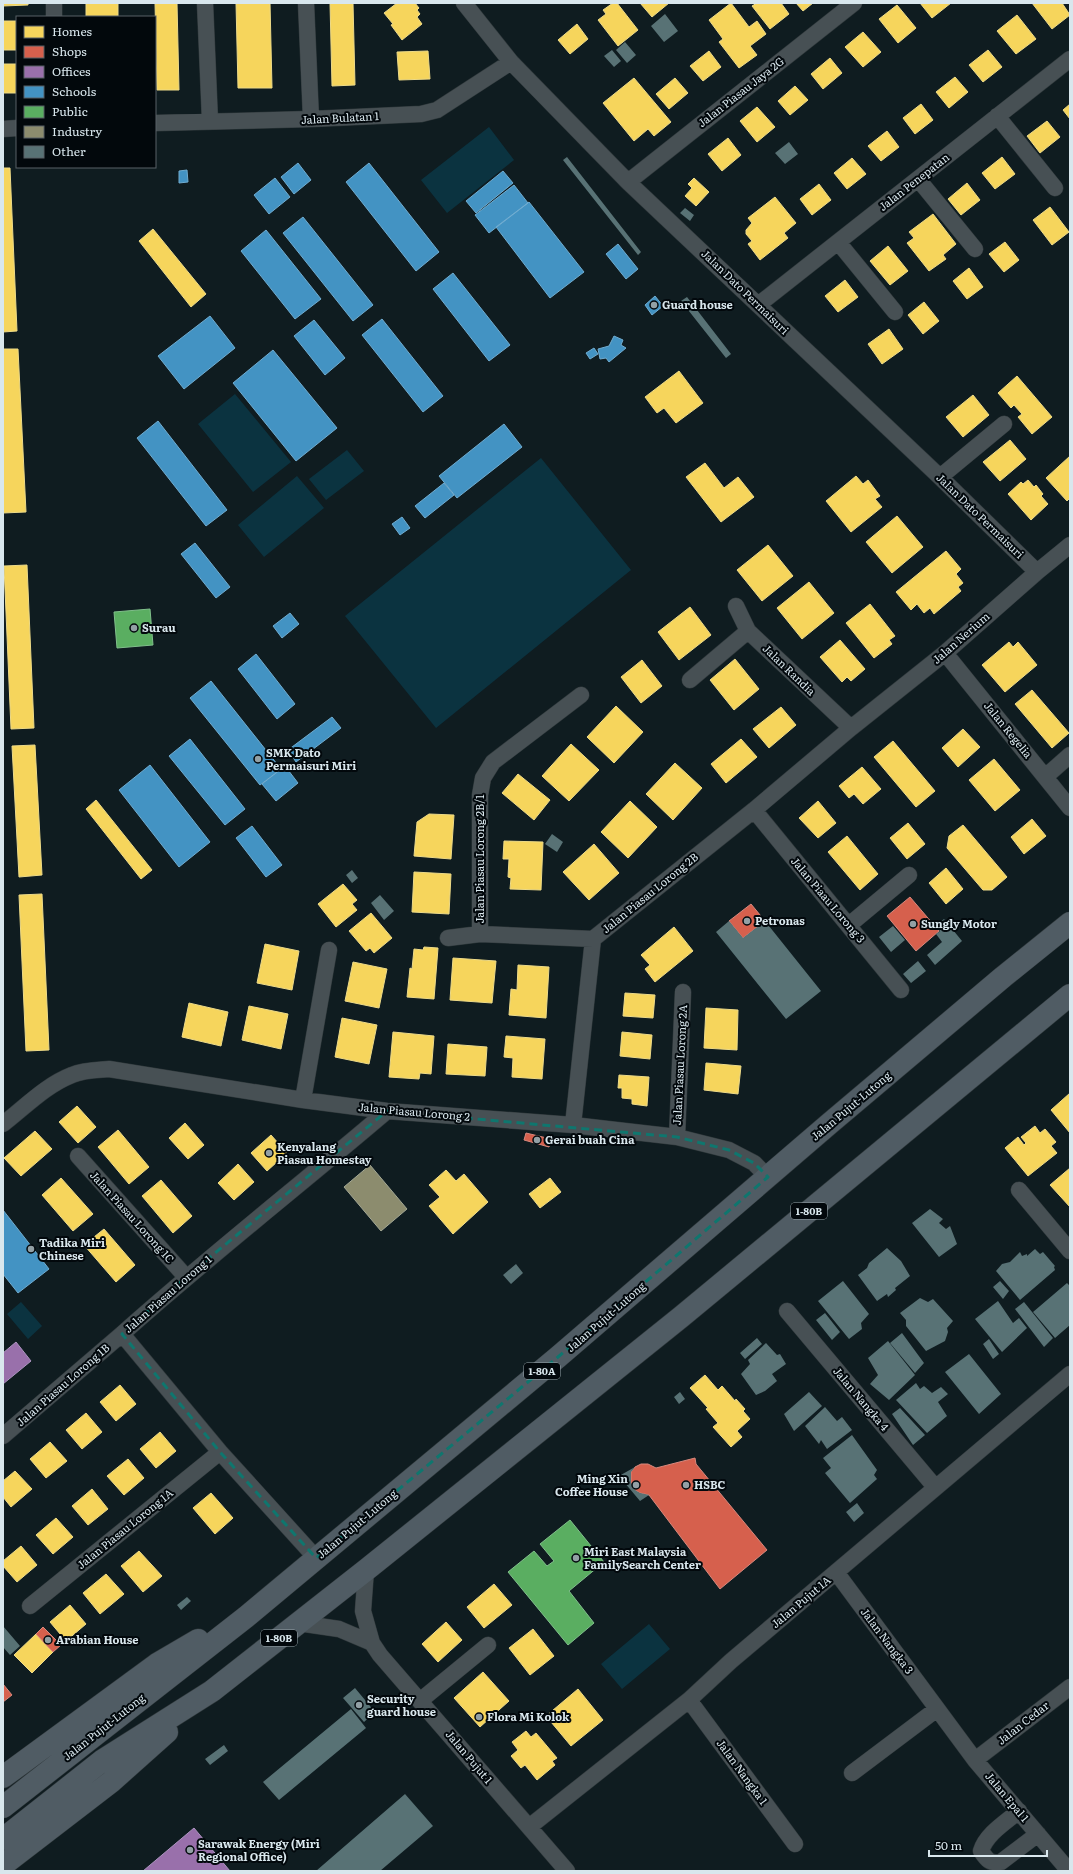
<svg xmlns="http://www.w3.org/2000/svg" width="1073" height="1874" font-family="Literata,serif">
<style>
.green{fill:#0b3340}
.homes{fill:#f6d55c;stroke:#edda88}
.shops{fill:#d6604d;stroke:#d7887d}
.offices{fill:#9970ab;stroke:#ac94bf}
.schools{fill:#4393c3;stroke:#70acd0}
.public{fill:#5aae61;stroke:#80bf8b}
.industry{fill:#8c8c6e;stroke:#a3a794}
.building{fill:#587275}
.lines{fill:none;stroke-linecap:round;stroke-linejoin:round}
.minor-casing{stroke:#2f383b;stroke-width:17}
.trunk-casing{stroke:#2f383b;stroke-width:23}
.minor{stroke:#475054;stroke-width:16}
.trunk{stroke:#505c64;stroke-width:22}
.marked{fill:none;stroke:#0f766e;stroke-width:3;stroke-dasharray:8 5;stroke-linejoin:round}
.poi-dot{fill:#92a0a5;stroke:#02080c;stroke-width:1.5}
.labels{text-anchor:middle;stroke-width:4;stroke-linejoin:round;paint-order:stroke}
.shield{fill:#02080c;stroke:#98a4aa;stroke-width:1}
.shield-label{font-size:10px;font-weight:bold;fill:#d9e7ed}
.street-label{font-size:11px;fill:#d9e7ed;stroke:#02080c}
.poi-label{font-size:11px;font-weight:bold;fill:#d9e7ed;stroke:#02080c;text-anchor:start}
</style>
<rect width="100%" height="100%" fill="#0f1c20"/>
<!-- green -->
<path class="green" d="M489,127L514,160L447,213L421,180Z
M235,394L291,462L253,492L198,424Z
M347,450L364,471L326,500L309,479Z
M541,458L631,570L436,728L345,616Z
M297,476L324,508L264,557L238,525Z
M21,1302L42,1326L28,1339L7,1314Z
M649,1624L670,1649L622,1689L601,1664Z"/>
<!-- homes -->
<path class="homes" d="M3,3H28V5L3,6Z
M86,3H118V17H86Z
M155,3H177L179,90H157Z
M236,3H270L272,88H238Z
M330,3H353L355,85L332,86Z
M397,3H415L419,8L417,10L420,14L417,17L422,24L402,40L391,25L393,24L384,13Z
M613,3H617L638,30L618,46L598,20L606,14L603,10Z
M640,3H669L652,17Z
M731,3L749,27L757,21L766,34L750,46L757,55L739,68L719,42L723,39L709,20Z
M757,3H781L789,14L770,29L752,6Z
M796,3H813L803,11Z
M920,3H951L932,18Z
M1032,3H1062L1070,15L1052,29Z
M897,5L916,28L898,43L879,19Z
M1017,15L1036,39L1016,54L997,31Z
M3,21H17V50H3Z
M577,24L588,39L570,54L558,40Z
M863,32L881,52L863,67L845,47Z
M988,50L1002,67L983,82L969,65Z
M428,51L430,79L399,80L397,52Z
M709,51L721,67L703,81L690,66Z
M830,58L842,73L823,89L811,74Z
M3,64H17V93H3Z
M955,77L968,92L949,108L936,92Z
M634,78L671,122L654,136L648,129L634,141L603,103Z
M675,78L688,93L669,109L656,94Z
M795,86L808,100L790,115L778,101Z
M921,104L933,120L915,134L903,118Z
M1070,104V119L1063,110Z
M757,107L775,127L757,142L740,121Z
M1047,121L1060,137L1040,153L1027,136Z
M887,131L899,147L881,161L868,146Z
M728,138L741,155L722,171L708,154Z
M1002,157L1015,174L995,189L982,173Z
M852,158L866,174L847,189L834,173Z
M3,168H10L17,331L3,332Z
M694,178L709,192L696,206L685,196L692,188L688,184Z
M967,183L980,200L961,215L948,199Z
M819,184L831,200L812,215L800,199Z
M775,197L796,223L784,233L788,238L760,260L748,244L752,241L746,234V230L752,223L748,218Z
M1050,207L1069,232L1052,245L1033,220Z
M933,214L956,244L943,255L946,259L929,271L907,243L914,238L909,232Z
M153,229L206,294L191,307L139,241Z
M1005,242L1019,260L1004,272L989,254Z
M888,246L908,271L890,285L870,261Z
M969,268L983,287L967,299L953,281Z
M845,280L858,297L838,312L825,296Z
M924,302L939,321L923,334L908,315Z
M889,329L903,349L882,364L868,344Z
M3,349H18L26,512L3,513Z
M679,371L703,403L676,423L664,408L657,413L645,397Z
M1017,376L1052,417L1032,434L1018,417L1022,414L1014,405L1011,408L998,393Z
M973,395L989,415L963,437L946,417Z
M1010,440L1026,459L1000,481L983,462Z
M1070,456V498L1067,501L1046,478Z
M705,463L724,488L738,477L754,497L721,522L686,477Z
M856,476L863,484L868,480L880,496L875,499L882,507L851,532L826,501Z
M1028,480L1034,487L1036,485L1043,494L1041,496L1048,504L1031,520L1008,494L1021,482L1023,484Z
M897,516L923,547L892,573L866,542Z
M768,545L793,576L762,601L737,570Z
M946,551L961,569L956,574L963,583L958,587L961,591L934,614L930,608L924,613L917,604L911,610L896,592Z
M27,565L34,728L11,729L4,566Z
M809,582L834,613L802,639L777,608Z
M870,604L895,636L889,640L892,644L874,658L846,623Z
M690,607L711,635L679,660L658,632Z
M840,640L865,669L851,681L847,677L842,682L820,657Z
M1009,642L1013,647L1018,642L1037,665L1005,692L982,665Z
M735,659L759,689L734,710L710,680Z
M642,660L662,686L641,703L621,677Z
M1032,690L1069,733L1052,748L1015,704Z
M616,706L643,732L614,763L587,737Z
M781,707L796,725L769,748L753,729Z
M963,729L980,747L958,767L942,748Z
M741,739L757,757L726,783L711,764Z
M893,741L935,791L916,807L874,757Z
M571,744L599,770L569,801L542,776Z
M35,745L42,875L19,877L12,746Z
M994,759L1020,790L995,811L969,780Z
M675,763L702,788L673,820L646,794Z
M862,767L881,789L863,804L854,794L849,798L839,786Z
M518,774L550,800L534,820L502,793Z
M96,800L152,870L141,879L86,809Z
M630,801L657,827L628,858L601,832Z
M818,801L836,823L818,838L799,818Z
M429,814L454,815L451,859L414,856L417,822Z
M1032,819L1046,836L1024,854L1011,837Z
M908,823L925,844L907,859L890,838Z
M963,825L1007,877L992,890H983L947,848L949,836Z
M847,836L878,874L860,890L828,852Z
M504,841L543,842L541,890L510,889L511,878L508,877L509,859H503Z
M594,844L619,873L589,900L563,872Z
M946,868L963,889L946,904L929,883Z
M414,872L451,874L449,914L412,912Z
M343,884L357,900L352,904L357,910L336,927L318,904Z
M42,894L49,1050L26,1051L19,895Z
M371,913L392,938L374,953L370,948L366,951L349,931Z
M674,927L693,951L655,982L645,969L650,965L641,955Z
M265,944L299,951L292,990L257,983Z
M424,947L438,948L434,999L407,997L410,968L412,969L414,949L423,950Z
M453,958L496,961L492,1003L450,1000Z
M353,962L387,969L379,1008L345,1001Z
M518,965L549,967L546,1018L509,1015L511,989L517,990Z
M625,993L655,995L653,1018L623,1016Z
M189,1003L228,1012L221,1046L182,1037Z
M249,1006L288,1014L281,1049L242,1040Z
M706,1008L738,1010L737,1050L704,1048Z
M342,1018L377,1025L369,1064L335,1057Z
M393,1032L434,1036L431,1074L420,1073L419,1079L389,1077Z
M622,1032L652,1035L650,1059L620,1056Z
M506,1036L545,1039L542,1079L512,1077L513,1058L504,1057Z
M448,1044L487,1047L485,1076L446,1074Z
M706,1063L741,1066L738,1094L704,1090Z
M619,1075L649,1077L647,1106L632,1104V1099L622,1098V1088H618Z
M1070,1093V1133L1051,1110Z
M77,1106L96,1127L78,1143L59,1122Z
M185,1123L204,1145L188,1159L169,1138Z
M1035,1126L1040,1133L1045,1129L1056,1142L1051,1146L1057,1153L1028,1176L1005,1148L1018,1137L1024,1145L1026,1143L1021,1137Z
M118,1130L149,1167L129,1184L98,1147Z
M35,1131L52,1149L21,1176L4,1158Z
M271,1135L287,1153L267,1171L251,1153Z
M238,1164L254,1182L234,1200L218,1183Z
M1070,1168V1207L1050,1185Z
M446,1170L456,1181L464,1174L488,1202L453,1234L429,1206L440,1197L429,1185Z
M61,1178L93,1214L73,1231L42,1195Z
M550,1178L561,1192L540,1208L529,1194Z
M161,1180L192,1216L173,1233L142,1196Z
M104,1229L135,1265L116,1282L84,1245Z
M705,1375L718,1390L722,1386L735,1401L736,1399L745,1409L743,1411L750,1419L737,1431L742,1437L731,1447L713,1427L718,1423L706,1409L708,1408L690,1388Z
M120,1385L136,1404L116,1421L100,1402Z
M86,1413L102,1432L82,1449L66,1430Z
M160,1432L176,1451L156,1468L140,1449Z
M50,1442L67,1461L46,1478L30,1459Z
M128,1459L144,1478L124,1495L107,1476Z
M15,1471L32,1489L11,1507L3,1497V1481Z
M92,1489L108,1509L88,1525L72,1506Z
M211,1493L233,1518L215,1534L193,1508Z
M56,1518L73,1537L53,1554L36,1535Z
M21,1546L37,1565L17,1582L3,1566V1561Z
M139,1551L162,1576L143,1592L121,1566Z
M106,1574L124,1594L100,1614L83,1593Z
M494,1584L512,1605L484,1628L467,1607Z
M70,1605L86,1624L66,1641L50,1622Z
M446,1622L462,1640L438,1662L422,1644Z
M533,1629L554,1656L530,1675L509,1648Z
M36,1634L53,1652L32,1673L14,1655Z
M483,1672L509,1701L480,1727L454,1698Z
M578,1689L603,1720L571,1746L546,1716Z
M526,1731L531,1737L536,1733L557,1758L552,1761L555,1765L537,1780L525,1765L521,1768L511,1756L518,1750L512,1742Z"/>
<!-- shops -->
<path class="shops" d="M910,897L939,931L916,951L887,916Z
M751,904L765,921L743,938L729,921Z
M526,1133L551,1139L549,1147L524,1140Z
M695,1458L696,1464L767,1550L720,1589L649,1495L640,1493L635,1490L631,1483V1472L635,1467L641,1464H648L656,1468Z
M43,1627L61,1645L53,1652L36,1634Z
M3,1684L12,1695L3,1702Z"/>
<!-- offices -->
<path class="offices" d="M16,1342L31,1361L3,1384V1353Z
M194,1828L230,1871H143Z"/>
<!-- schools -->
<path class="schools" d="M298,163L311,180L294,194L281,177Z
M369,163L439,252L416,271L346,182Z
M187,170L188,182L179,183V171Z
M503,171L513,183L476,213L466,201Z
M275,178L290,197L269,214L254,195Z
M514,185L528,203L489,233L475,215Z
M529,202L584,272L550,298L496,227Z
M303,217L373,305L353,321L283,233Z
M266,230L321,299L295,319L241,251Z
M618,244L638,269L626,279L606,254Z
M453,273L510,345L489,361L433,289Z
M655,296L663,306L652,315L645,305Z
M210,316L235,348L184,389L158,356Z
M382,319L443,396L423,412L362,335Z
M314,320L345,358L325,375L294,336Z
M614,336L623,340L621,345L626,348L609,362L606,358L600,359L598,349L609,346Z
M594,348L598,354L590,359L586,353Z
M273,350L337,428L296,461L233,383Z
M158,421L227,510L206,526L137,438Z
M504,424L522,447L457,498L439,476Z
M444,483L454,495L425,518L415,506Z
M402,517L410,528L400,535L392,524Z
M195,543L230,587L216,598L181,554Z
M290,613L299,624L282,638L273,626Z
M256,654L295,704L277,719L238,669Z
M211,681L281,769L260,785L190,698Z
M332,717L341,728L296,762L288,750Z
M190,739L245,809L225,825L169,756Z
M150,765L210,842L179,867L119,790Z
M285,766L298,783L276,801L262,784Z
M252,826L282,865L266,877L236,838Z
M3,1210L49,1269L18,1293L3,1274Z"/>
<!-- public -->
<path class="public" d="M150,609L153,645L117,648L114,612Z
M570,1520L604,1562L569,1591L594,1623L568,1645L508,1572L534,1551L547,1566L554,1561L540,1544Z"/>
<!-- industry -->
<path class="industry" d="M370,1165L407,1209L381,1231L344,1187Z"/>
<!-- building -->
<path class="building" d="M665,14L678,31L664,42L651,26Z
M625,42L636,55L627,63L616,50Z
M612,50L621,61L614,67L604,56Z
M789,142L798,154L785,164L775,153Z
M567,157L641,252L638,255L563,160Z
M685,208L694,215L690,221L680,213Z
M687,297L731,354L726,358L681,301Z
M552,834L563,842L557,852L545,844Z
M352,870L358,878L352,883L346,875Z
M380,895L394,911L384,920L371,903Z
M944,919L962,941L935,965L927,955L942,942L936,934L940,931L935,926Z
M729,921L743,938L765,921L821,991L786,1019L716,932Z
M893,926L905,940L891,952L879,937Z
M918,961L926,971L911,983L903,974Z
M930,1209L943,1219L939,1223L946,1229L950,1226L957,1244L939,1257L912,1223Z
M887,1248L901,1261L910,1276L895,1288L896,1290L888,1297L887,1294L877,1301L858,1275L867,1268L869,1263Z
M1035,1249L1040,1254L1043,1252L1055,1266L1054,1267L1055,1270L1020,1300L996,1271L1002,1264L1010,1262L1020,1252L1022,1256L1027,1254V1256Z
M516,1264L523,1273L511,1284L503,1275Z
M843,1281L869,1314L861,1323L862,1329L849,1339L818,1301Z
M1000,1281L1009,1291L1003,1299L993,1287Z
M1067,1283L1070,1286V1325L1055,1338L1033,1312Z
M920,1298L928,1302L933,1299L953,1321L947,1328L948,1332L945,1341L926,1351L906,1326V1320L900,1313Z
M998,1301L1013,1323L1019,1318L1027,1328L1002,1352L975,1319Z
M1024,1302L1053,1338L1044,1347L1015,1309Z
M825,1313L840,1332L832,1340L816,1320Z
M902,1333L924,1363L915,1373L890,1343Z
M757,1338L762,1344L745,1359L740,1353Z
M989,1339L999,1354L993,1359L983,1344Z
M888,1341L915,1375L889,1400L870,1384L878,1375L868,1358Z
M766,1343L777,1355L780,1354L786,1364L772,1374L777,1381L765,1391L756,1395L741,1374L750,1364L748,1360Z
M969,1354L1001,1394L979,1414L945,1372Z
M916,1383L920,1389L924,1386L932,1393L941,1387L948,1394L938,1402L947,1416L927,1433L896,1400Z
M680,1392L685,1399L679,1404L674,1397Z
M809,1392L822,1406L794,1431L784,1414Z
M825,1407L837,1421L842,1417L852,1430L827,1449L821,1440L819,1444L805,1426Z
M900,1408L925,1435L913,1445L892,1414Z
M852,1435L877,1470L874,1475L877,1479L850,1503L825,1473L831,1468L823,1458Z
M635,1467L631,1472V1483L635,1490L640,1493L649,1495L640,1501L619,1476Z
M857,1503L864,1513L854,1522L846,1512Z
M187,1597L191,1601L181,1610L177,1605Z
M3,1626L20,1646L10,1655L3,1647Z
M355,1688L375,1712L364,1722L343,1698Z
M351,1709L366,1728L279,1800L263,1782Z
M224,1745L228,1751L210,1765L205,1759Z
M405,1794L433,1826L380,1871H316Z"/>
<g class="lines">
<!-- minor casing -->
<g class="minor-casing">
<path id="minor" d="M54,3V17
M205,3L210,121
M306,3L311,119
M464,3L511,62L628,182L940,477L1037,572
M997,116L1055,188
M155,123L311,119L421,114L437,110L511,62
M3,129L17,128
M918,179L975,249
M628,182L854,3
M838,242L895,312
M758,305L1070,59
M940,477L1004,424
M736,606L748,631L851,728
M945,653L1070,808
M690,680L748,631
M581,695L493,762L483,778L480,795V934L593,939
M1045,777L1070,755
M754,810L901,990
M849,925L909,875
M448,938L480,934
M303,1100L329,950
M3,1124C25,1107 46,1085 72,1075C83,1070 96,1070 109,1069L303,1100L387,1111L573,1125L677,1137L729,1150L754,1163L768,1177
M573,1125L593,939L754,810L851,728L945,653L1037,572L1070,545
M677,1137L683,992
M78,1156L186,1277
M1019,1190L1070,1251
M787,1311L935,1487
M3,1436L122,1334
M316,1558L220,1452L122,1334C208,1257 299,1186 387,1111
M366,1570L363,1611L372,1643L380,1655L567,1871
M836,1572L975,1760L1069,1871
M30,1606L220,1452
M298,1623L339,1629L372,1643
M421,1700L488,1645
M689,1700L795,1844
M975,1760L1070,1687
M852,1773L937,1709
M1019,1811C1006,1822 986,1834 981,1851C987,1860 990,1864 1001,1862L1038,1834
M529,1827L689,1700L731,1661L1070,1374"/>
</g>
<!-- trunk casing -->
<g class="trunk-casing">
<path id="trunk" d="M3,1777L157,1664L198,1640
M3,1807L246,1617L558,1357L829,1124L1003,977L1070,923
M3,1839L103,1760L212,1691L366,1570L681,1317L1070,995
M3,1865L111,1782L167,1732"/>
</g>
<!-- minor -->
<use href="#minor" class="minor"/>
<!-- trunk -->
<use href="#trunk" class="trunk"/>
</g>
<!-- marked area -->
<path class="marked" d="M387,1111L677,1137L729,1150L754,1163L768,1177L558,1357L316,1558L220,1452L122,1334L186,1277Z"/>
<!-- markers -->
<g class="poi-dot">
<circle cx="654" cy="305" r="4"/>
<circle cx="134" cy="628" r="4"/>
<circle cx="258" cy="759" r="4"/>
<circle cx="747" cy="921" r="4"/>
<circle cx="913" cy="924" r="4"/>
<circle cx="537" cy="1140" r="4"/>
<circle cx="269" cy="1153" r="4"/>
<circle cx="31" cy="1249" r="4"/>
<circle cx="636" cy="1485" r="4"/>
<circle cx="686" cy="1485" r="4"/>
<circle cx="576" cy="1558" r="4"/>
<circle cx="48" cy="1640" r="4"/>
<circle cx="359" cy="1705" r="4"/>
<circle cx="479" cy="1717" r="4"/>
<circle cx="190" cy="1850" r="4"/>
</g>
<g class="labels">
<!-- shield labels -->
<g class="shield">
<rect x="791" y="1203" width="36" height="16" rx="3"/>
<rect x="524" y="1363" width="36" height="16" rx="3"/>
<rect x="261" y="1630" width="36" height="16" rx="3"/>
</g>
<g class="shield-label">
<text x="809" y="1215">1-80B</text>
<text x="542" y="1375">1-80A</text>
<text x="279" y="1642">1-80B</text>
</g>
<!-- street labels -->
<g class="street-label">
<text transform="translate(741 92) rotate(-38)" y="4">Jalan Piasau Jaya 2G</text>
<text transform="translate(340 118) rotate(-3)" y="4">Jalan Bulatan 1</text>
<text transform="translate(914 182) rotate(-38)" y="4">Jalan Penepatan</text>
<text transform="translate(745 292) rotate(44)" y="4">Jalan Dato Permaisuri</text>
<text transform="translate(980 516) rotate(44)" y="4">Jalan Dato Permaisuri</text>
<text transform="translate(961 638) rotate(-41)" y="4">Jalan Nerium</text>
<text transform="translate(789 670) rotate(44)" y="4">Jalan Randia</text>
<text transform="translate(1008 730) rotate(51)" y="4">Jalan Regelia</text>
<text transform="translate(480 859) rotate(-90)" y="4">Jalan Piasau Lorong 2B/1</text>
<text transform="translate(650 893) rotate(-39)" y="4">Jalan Piasau Lorong 2B</text>
<text transform="translate(828 900) rotate(50)" y="4">Jalan Piaau Lorong 3</text>
<text transform="translate(680 1065) rotate(-87)" y="4">Jalan Piasau Lorong 2A</text>
<text transform="translate(851 1106) rotate(-40)" y="4">Jalan Pujut-Lutong</text>
<text transform="translate(414 1112) rotate(5)" y="4">Jalan Piasau Lorong 2</text>
<text transform="translate(132 1217) rotate(48)" y="4">Jalan Piasau Lorong 1C</text>
<text transform="translate(168 1294) rotate(-41)" y="4">Jalan Piasau Lorong 1</text>
<text transform="translate(606 1317) rotate(-41)" y="4">Jalan Pujut-Lutong</text>
<text transform="translate(63 1385) rotate(-41)" y="4">Jalan Piasau Lorong 1B</text>
<text transform="translate(861 1399) rotate(50)" y="4">Jalan Nangka 4</text>
<text transform="translate(357 1524) rotate(-40)" y="4">Jalan Pujut-Lutong</text>
<text transform="translate(125 1529) rotate(-39)" y="4">Jalan Piasau Lorong 1A</text>
<text transform="translate(801 1602) rotate(-40)" y="4">Jalan Pujut 1A</text>
<text transform="translate(887 1641) rotate(53)" y="4">Jalan Nangka 3</text>
<text transform="translate(1023 1723) rotate(-38)" y="4">Jalan Cedar</text>
<text transform="translate(104 1727) rotate(-38)" y="4">Jalan Pujut-Lutong</text>
<text transform="translate(469 1757) rotate(50)" y="4">Jalan Pujut 1</text>
<text transform="translate(742 1772) rotate(54)" y="4">Jalan Nangka 1</text>
<text transform="translate(1007 1797) rotate(50)" y="4">Jalan Epal 1</text>
</g>
<!-- poi labels -->
<g class="poi-label">
<text x="662" y="309">Guard house</text>
<text x="142" y="632">Surau</text>
<text x="266" y="757">SMK Dato<tspan x="266" dy="13">Permaisuri Miri</tspan></text>
<text x="755" y="925">Petronas</text>
<text x="921" y="928">Sungly Motor</text>
<text x="545" y="1144">Gerai buah Cina</text>
<text x="277" y="1151">Kenyalang<tspan x="277" dy="13">Piasau Homestay</tspan></text>
<text x="39" y="1247">Tadika Miri<tspan x="39" dy="13">Chinese</tspan></text>
<text x="628" y="1483" text-anchor="end">Ming Xin<tspan x="628" dy="13">Coffee House</tspan></text>
<text x="694" y="1489">HSBC</text>
<text x="584" y="1556">Miri East Malaysia<tspan x="584" dy="13">FamilySearch Center</tspan></text>
<text x="56" y="1644">Arabian House</text>
<text x="367" y="1703">Security<tspan x="367" dy="13">guard house</tspan></text>
<text x="487" y="1721">Flora Mi Kolok</text>
<text x="198" y="1848">Sarawak Energy (Miri<tspan x="198" dy="13">Regional Office)</tspan></text>
</g>
</g>
<!-- border -->
<rect width="1073" height="1874" fill="none" stroke="#d9e7ed" stroke-width="8"/>
<!-- legend -->
<rect x="16" y="16" width="140" height="152" fill="#02080c" stroke="#586166"/>
<rect x="24" y="26" width="20" height="12" fill="#f6d55c" stroke="#586166"/>
<text x="52" y="36" font-size="12" fill="#d9e7ed">Homes</text>
<rect x="24" y="46" width="20" height="12" fill="#d6604d" stroke="#586166"/>
<text x="52" y="56" font-size="12" fill="#d9e7ed">Shops</text>
<rect x="24" y="66" width="20" height="12" fill="#9970ab" stroke="#586166"/>
<text x="52" y="76" font-size="12" fill="#d9e7ed">Offices</text>
<rect x="24" y="86" width="20" height="12" fill="#4393c3" stroke="#586166"/>
<text x="52" y="96" font-size="12" fill="#d9e7ed">Schools</text>
<rect x="24" y="106" width="20" height="12" fill="#5aae61" stroke="#586166"/>
<text x="52" y="116" font-size="12" fill="#d9e7ed">Public</text>
<rect x="24" y="126" width="20" height="12" fill="#8c8c6e" stroke="#586166"/>
<text x="52" y="136" font-size="12" fill="#d9e7ed">Industry</text>
<rect x="24" y="146" width="20" height="12" fill="#587275" stroke="#586166"/>
<text x="52" y="156" font-size="12" fill="#d9e7ed">Other</text>
<!-- scale -->
<path d="M929 1850v6h118v-6" fill="none" stroke="#d9e7ed" stroke-width="2"/>
<text x="935" y="1850" font-size="12" fill="#d9e7ed" stroke="#02080c" stroke-width="3" paint-order="stroke">50 m</text>
</svg>
